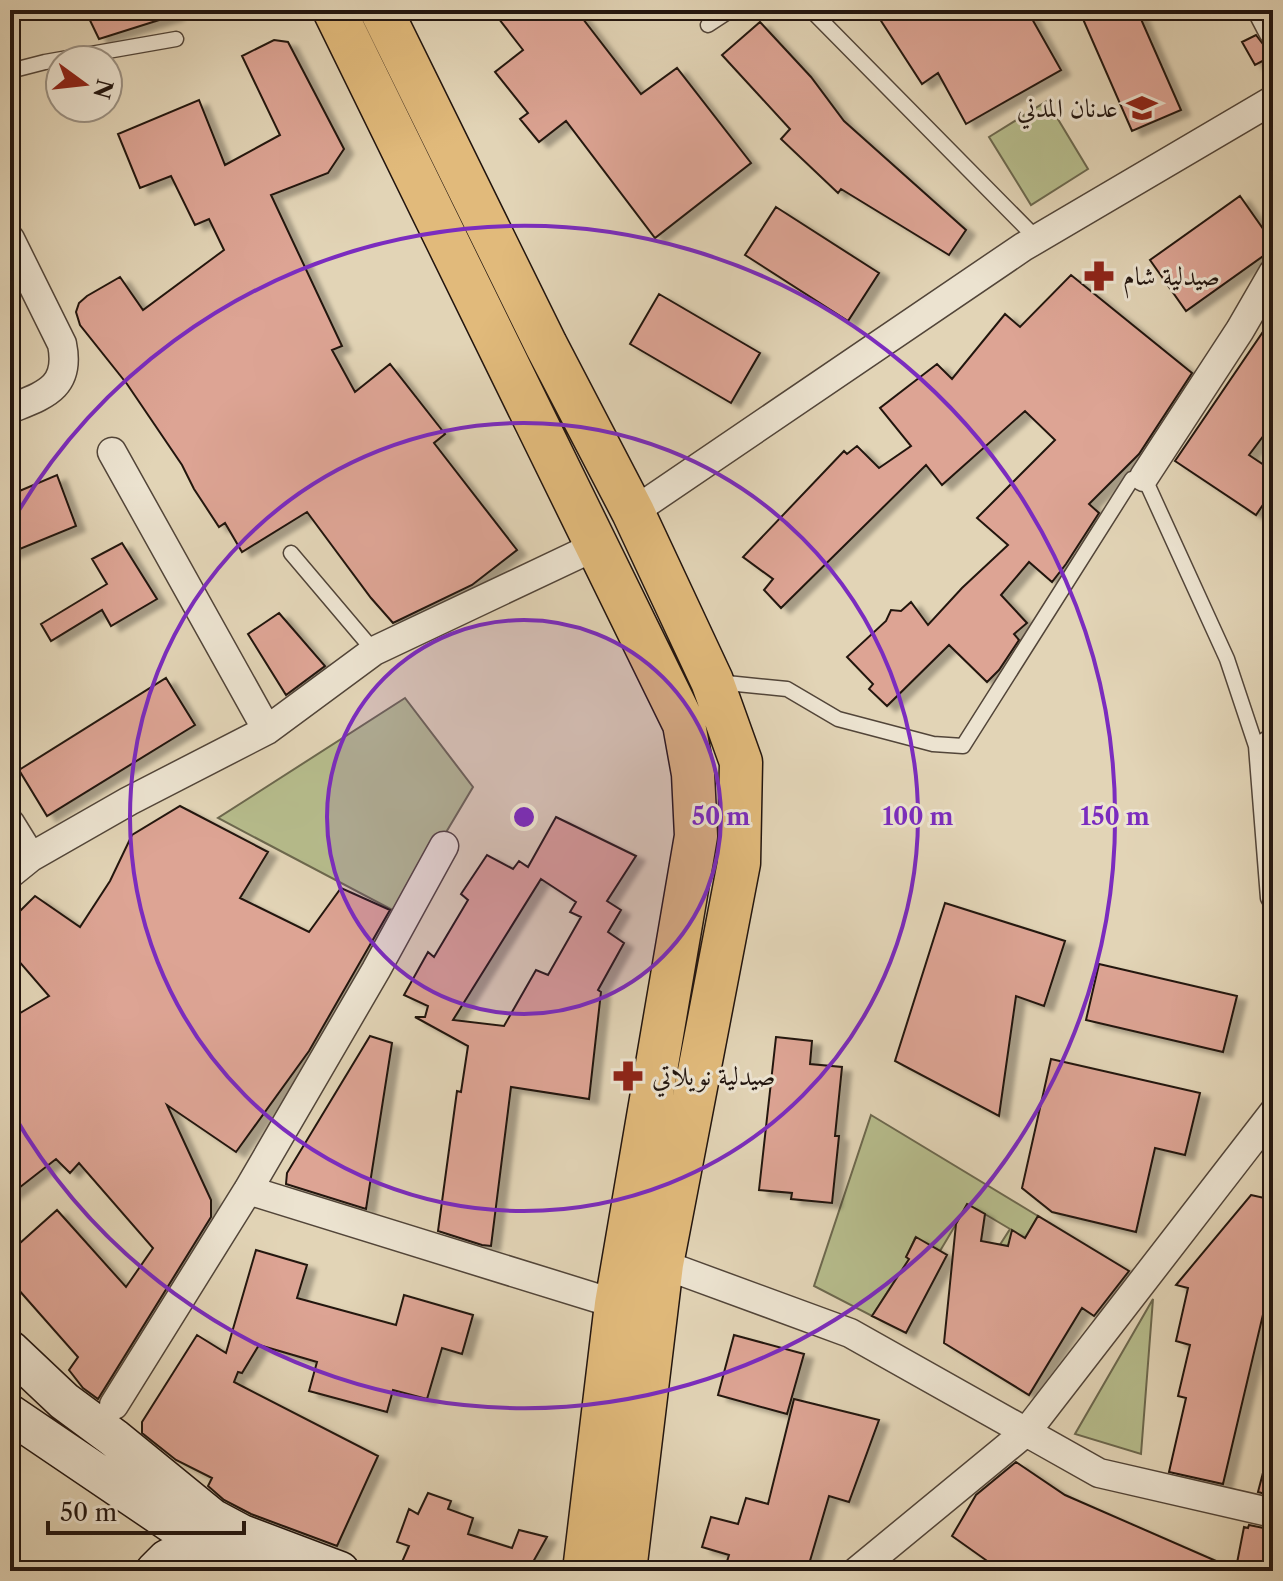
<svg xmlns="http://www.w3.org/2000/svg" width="1283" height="1581" font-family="'Libre Caslon Text',Amiri,serif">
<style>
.green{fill:#b6bc8c;stroke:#6c684e;stroke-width:2}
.building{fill:#dda494;stroke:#22150f;stroke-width:2;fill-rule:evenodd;filter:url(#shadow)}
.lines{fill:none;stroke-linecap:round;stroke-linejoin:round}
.lane-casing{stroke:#524539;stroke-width:17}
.street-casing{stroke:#524539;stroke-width:31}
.secondary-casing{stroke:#22150f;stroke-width:41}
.primary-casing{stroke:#22150f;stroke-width:45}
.lane{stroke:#ece3d0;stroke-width:14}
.street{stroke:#ece3d0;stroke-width:28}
.secondary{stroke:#ece3d0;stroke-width:38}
.primary{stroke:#e1ba7b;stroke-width:42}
.ring{fill:none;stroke:#7b2cbf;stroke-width:4}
.labels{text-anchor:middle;stroke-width:6;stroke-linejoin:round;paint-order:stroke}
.poi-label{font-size:26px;fill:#22150f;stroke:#ece3d0;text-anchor:start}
.centre{fill:#7b2cbf;stroke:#ece3d0;stroke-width:4}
.ring-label{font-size:24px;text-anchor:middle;font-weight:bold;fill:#7b2cbf;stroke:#ece3d0;stroke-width:6;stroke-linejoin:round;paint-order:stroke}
</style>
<defs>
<filter id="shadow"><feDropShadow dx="9" dy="5" stdDeviation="2" flood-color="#0004"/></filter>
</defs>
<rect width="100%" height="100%" fill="#e2d4b6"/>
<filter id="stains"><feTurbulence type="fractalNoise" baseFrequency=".0025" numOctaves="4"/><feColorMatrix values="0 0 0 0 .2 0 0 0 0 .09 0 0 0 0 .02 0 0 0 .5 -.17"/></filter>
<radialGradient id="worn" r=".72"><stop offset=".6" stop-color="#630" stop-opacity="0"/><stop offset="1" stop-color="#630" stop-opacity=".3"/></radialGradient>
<!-- green -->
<path class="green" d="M1047,101L1088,169L1031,205L989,137Z
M405,698L473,787L398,913L218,818Z
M871,1115L1038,1216L1031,1229L1048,1239L994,1254L1010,1229L968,1204L940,1251L915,1238L907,1257L937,1272L901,1271L872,1316L814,1286Z
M1153,1299L1141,1454L1075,1434Z"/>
<!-- building -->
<path class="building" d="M85,10H174L175,15L99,39Z
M492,10H576L641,94L677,68L751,163L655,238L566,121L539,142L520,119L528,113L495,72L523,50Z
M874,10H1027L1061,70L966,124L938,73L922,84Z
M1079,10H1137L1181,110L1132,131Z
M760,22L811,77L844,121L966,230L949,255L841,189L838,193L781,139L790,129L722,55Z
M1256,35L1272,56L1255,65L1242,42Z
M274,40L288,42L344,149L328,173L271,195L342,346L332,350L355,392L390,364L445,434L434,443L517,550L472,585L393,623L371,598L307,512L242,552L225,523L219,527L194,489L182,465L127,384L80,325L76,312L79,303L87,296L120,277L143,310L224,250L209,219L195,225L171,176L140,188L118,134L199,100L225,165L280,135L242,56Z
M1240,196L1273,243V249L1186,311L1150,260Z
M776,207L879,273L848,321L745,255Z
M1071,275L1192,373L1139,454L1089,504L1099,513L1066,564L1052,582L1029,562L1001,595L1027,623L1014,634L1019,640L999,670L987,682L949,645L887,706L869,689L873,684L847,657L886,621L891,610L901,611L911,602L928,625L962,588L1008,545L977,518L1055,440L1025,411L942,485L926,465L781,608L764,590L773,579L743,557L844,451L847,454L857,446L879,468L911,446L880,408L937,364L952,379L1005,314L1020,327Z
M659,294L760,353L731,403L630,344Z
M1273,317V423L1249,455L1273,471V490L1256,515L1175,461Z
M57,475L76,526L10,553V495Z
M122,543L157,599L111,626L102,610L51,641L41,624L107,584L92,559Z
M279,613L325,666L286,695L248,634Z
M166,678L195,725L47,816L19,770Z
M180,806L268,852L240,898L309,932L341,888L390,910L309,1051L236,1152L167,1105L211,1200V1217L98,1399L83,1388L69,1370L78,1357L10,1280V1252L57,1210L126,1287L153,1248L79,1163L70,1173L56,1159L10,1195V1019L49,996L10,951V921L35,896L80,927L110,881L132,835Z
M556,817L636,856L607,901L621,910L608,932L624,943L598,990L601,992L589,1099L511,1087L491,1246L482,1245L438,1231L457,1091L461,1092L468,1046L415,1017H425L428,1006L404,995L428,952L434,957L468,900L461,894L487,855L513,869L519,861L528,867ZM541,879L576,902L570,912L581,917L548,975L536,970L504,1026L453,1020Z
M945,903L1065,941L1044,1006L1016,996L999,1116L895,1061Z
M1099,964L1237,996L1223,1052L1086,1020Z
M370,1036L392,1043L366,1209L286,1184L287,1173Z
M776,1037L812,1041L810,1064L842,1067L835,1136H839L832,1203L791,1199L792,1193L759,1190Z
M1051,1059L1200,1093L1185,1155L1155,1148L1136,1232L1052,1212L1022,1188Z
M1251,1195L1273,1200V1272L1223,1484L1169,1472L1186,1398L1178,1396L1190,1345L1176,1341L1188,1288L1176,1285Z
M967,1204L985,1214L981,1241L1008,1246L1012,1230L1025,1238L1038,1216L1129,1271L1094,1316L1082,1308L1029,1395L944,1343L956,1224Z
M916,1237L947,1255L906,1333L872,1316L909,1259L906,1257Z
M256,1250L307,1265L297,1298L396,1325L404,1295L473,1315L462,1354L442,1348L427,1399L393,1390L387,1412L309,1391L317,1362L259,1345L242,1373L238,1372L234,1382L378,1456L337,1546L251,1514L224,1500L208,1486L212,1478L176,1460L142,1433V1422L197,1335L226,1353Z
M734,1335L804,1354L787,1414L718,1395Z
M794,1399L879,1420L849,1502L829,1496L807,1571H724L729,1555L702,1547L711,1517L738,1524L746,1498L768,1504Z
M1266,1461L1273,1462V1496L1258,1492Z
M1016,1462L1065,1495L1239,1571H1007L990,1563L952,1536L976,1495Z
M428,1493L451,1501L448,1509L473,1518L468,1534L512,1548L519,1530L547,1537L528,1571H398L409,1546L397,1542L409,1509L418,1514Z
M1249,1525L1273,1530V1558L1270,1569L1237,1563L1244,1527L1248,1528Z"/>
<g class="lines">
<!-- lane casing -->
<g class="lane-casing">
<path id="lane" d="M811,10L1037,239
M708,25L731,10
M10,71L45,62L176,39
M291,553L374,651
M717,682L787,689L838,719L933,744L963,746L1132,479L1144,477L1227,659L1256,746L1268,898L1273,907
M1256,746L1273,734"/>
</g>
<!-- street casing -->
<g class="street-casing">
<path id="street" d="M1262,10L1273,31
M10,239L62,344C71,388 44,395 10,409
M112,452L267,730
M1144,477L1240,330L1273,273
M633,512L1023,247L1273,100
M10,823L31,857
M10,874L31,857L129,801L267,730L374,651L596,546
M248,1190L616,1304
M662,1264L850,1333L1099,1473L1273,1513
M114,1405L248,1190L376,970L444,846
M857,1571L1027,1431L1273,1113"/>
</g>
<!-- secondary casing -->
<g class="secondary-casing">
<path id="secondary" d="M10,1350L64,1401L114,1438L212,1518L242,1534L340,1571
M10,1414L199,1542L268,1571
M155,1571L167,1559L199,1542"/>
</g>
<!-- primary casing -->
<g class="primary-casing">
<path id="primary" d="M334,10L684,724L693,774L696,836L616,1304L584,1571
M381,10L546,345L633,512L712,681L741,762L739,863L662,1264L625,1571"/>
</g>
<!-- lane -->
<use href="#lane" class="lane"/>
<!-- street -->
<use href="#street" class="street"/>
<!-- secondary -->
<use href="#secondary" class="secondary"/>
<!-- primary -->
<use href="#primary" class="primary"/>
</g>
<!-- distance rings -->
<circle cx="524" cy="817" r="197" fill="#7b2cbf" fill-opacity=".12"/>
<g class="ring">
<circle cx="524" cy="817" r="197"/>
<circle cx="524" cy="817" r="394"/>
<path d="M12 522A591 591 0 1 1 12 1112"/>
</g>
<!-- icons -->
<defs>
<g id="school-bare" transform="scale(2.4)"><path d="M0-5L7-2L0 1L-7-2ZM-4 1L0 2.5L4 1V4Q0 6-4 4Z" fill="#8f2418" stroke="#ece3d0" stroke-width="2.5" paint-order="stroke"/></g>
<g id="pharmacy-bare" transform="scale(2.4)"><path d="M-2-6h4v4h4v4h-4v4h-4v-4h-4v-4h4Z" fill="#8f2418" stroke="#ece3d0" stroke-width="2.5" paint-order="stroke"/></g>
</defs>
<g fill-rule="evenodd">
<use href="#school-bare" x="1142" y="108"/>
<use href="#pharmacy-bare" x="1099" y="276"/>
<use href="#pharmacy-bare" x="628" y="1076"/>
</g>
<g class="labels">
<!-- poi labels -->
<g class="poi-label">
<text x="1118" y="117" text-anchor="end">عدنان المدني</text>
<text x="1123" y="285">صيدلية شام</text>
<text x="652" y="1085">صيدلية نويلاتي</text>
</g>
</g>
<circle cx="524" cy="817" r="12" class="centre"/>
<g class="ring-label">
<text x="721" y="825">50 m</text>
<text x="918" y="825">100 m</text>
<text x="1115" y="825">150 m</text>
</g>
<!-- margin -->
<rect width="1283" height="1581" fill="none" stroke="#e2d4b6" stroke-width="40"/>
<rect x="12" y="12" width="1259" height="1557" fill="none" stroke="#22150f" stroke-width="4"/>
<rect x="20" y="20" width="1243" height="1541" fill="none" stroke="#22150f" stroke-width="2"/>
<!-- north arrow -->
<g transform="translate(84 84) rotate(105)"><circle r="38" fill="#ece3d0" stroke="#9b9183" stroke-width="2"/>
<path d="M0-6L14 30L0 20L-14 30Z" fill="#8f2418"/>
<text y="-12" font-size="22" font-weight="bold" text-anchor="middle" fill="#22150f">N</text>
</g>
<!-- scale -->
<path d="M48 1521v12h196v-12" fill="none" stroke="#22150f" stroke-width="4"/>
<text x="60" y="1521" font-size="24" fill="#22150f" stroke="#ece3d0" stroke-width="6" paint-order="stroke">50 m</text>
<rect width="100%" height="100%" filter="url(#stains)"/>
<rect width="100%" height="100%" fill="url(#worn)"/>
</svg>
